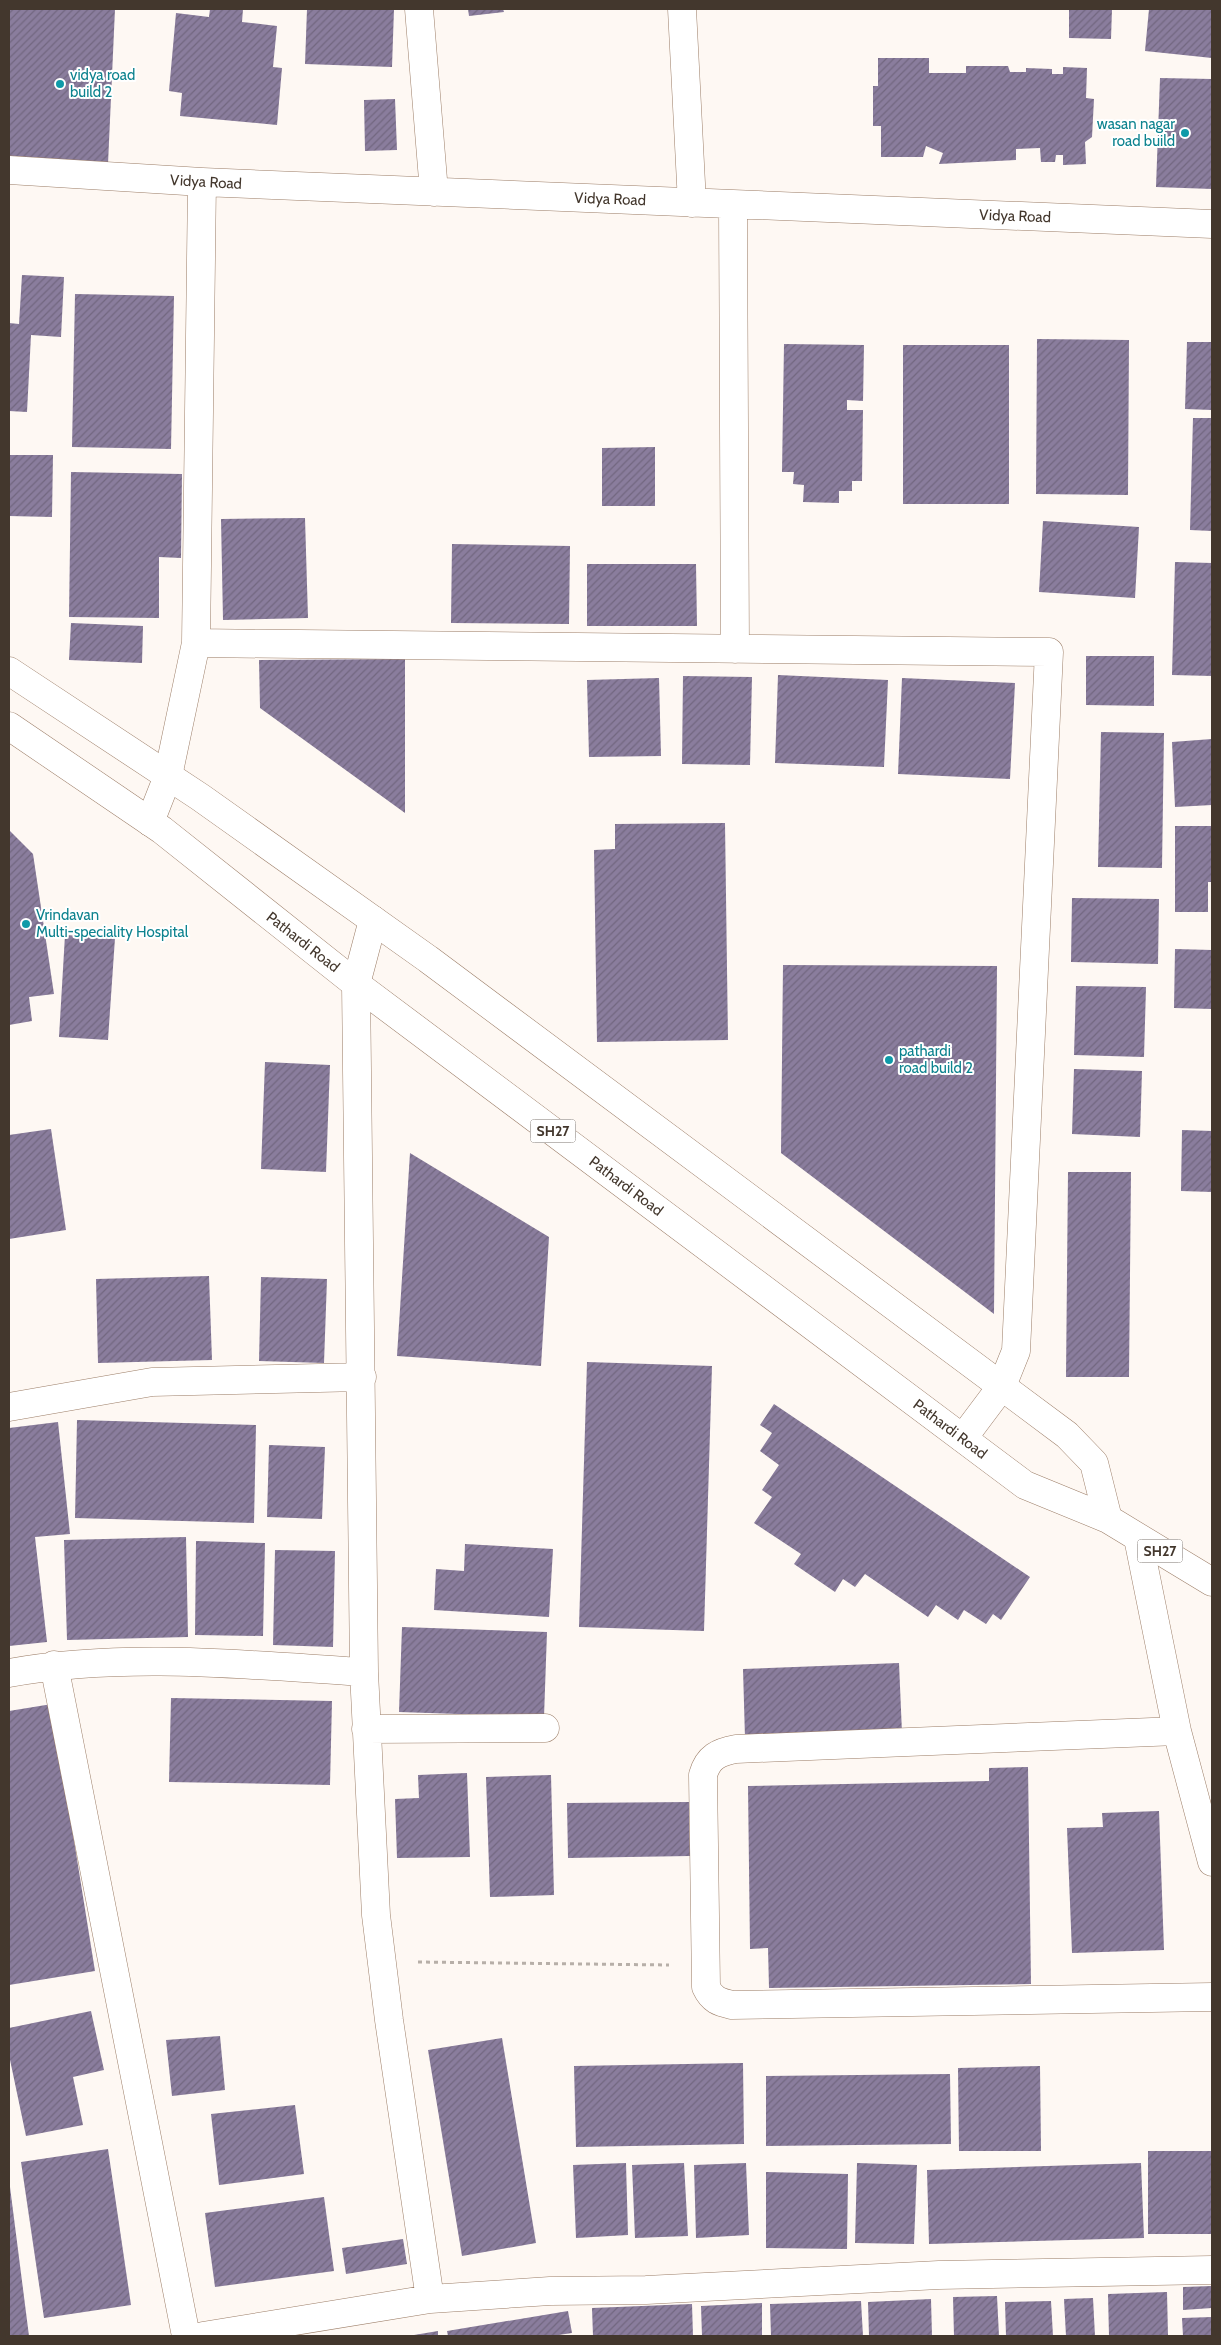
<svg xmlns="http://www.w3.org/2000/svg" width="1221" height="2345" font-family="Cabin,sans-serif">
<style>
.building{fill:url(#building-hatch)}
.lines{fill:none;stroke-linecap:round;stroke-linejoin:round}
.minor-casing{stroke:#9c7e68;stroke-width:29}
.major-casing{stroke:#9c7e68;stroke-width:29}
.path{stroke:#b7afa8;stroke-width:3;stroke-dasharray:4 4;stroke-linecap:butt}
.minor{stroke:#fff;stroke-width:28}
.major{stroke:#fff;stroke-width:28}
.culture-dot{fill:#0f9aa8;stroke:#fff;stroke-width:2}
.labels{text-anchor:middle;stroke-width:4;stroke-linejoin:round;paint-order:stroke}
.shield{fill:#fff;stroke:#7b736c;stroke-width:1}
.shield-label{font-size:14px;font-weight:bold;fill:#43372d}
.culture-label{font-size:15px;fill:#0d838f;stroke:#fff;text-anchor:start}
.street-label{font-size:15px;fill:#43372d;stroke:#fff}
</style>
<defs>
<pattern id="building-hatch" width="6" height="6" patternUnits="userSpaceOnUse" patternTransform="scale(1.25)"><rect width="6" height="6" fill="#8a7d9d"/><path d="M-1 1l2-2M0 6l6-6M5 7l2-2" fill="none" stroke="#726780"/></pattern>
</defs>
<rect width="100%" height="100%" fill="#fef8f3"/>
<!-- building -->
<path class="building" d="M9,9H115L108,164L9,159Z
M210,9H243L242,22L277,26L273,67L282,68L277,125L180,116L182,93L169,91L176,13L209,17Z
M307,9H394L392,67L305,64Z
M468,9H503L504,12L469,16Z
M1069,9H1112L1111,39L1069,38Z
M1149,9H1212V58L1145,51Z
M878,58H929V73H966V66H1008L1010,72H1026V68L1052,69V74H1063V67L1087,68L1086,98L1094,99L1092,137L1085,142L1086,164L1063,165V155H1056L1055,162H1041L1040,148L1016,149V160L939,164L943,153L926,146L923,157H881V126H873V86H878Z
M1160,78L1212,79V189L1156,187Z
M395,99L397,150L365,151L364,100Z
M22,275L64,277L61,337L31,335L27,412L9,411V323L19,324Z
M75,294L174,296L171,449L72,447Z
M1037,339L1129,340L1128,495L1036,494Z
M1187,342H1212V410L1185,409Z
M784,344L864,345L863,401L847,400V410H863L862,481H852V491H839V503L803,502L804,485L793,484L794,472H782Z
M903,345H1009V504H903Z
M1193,418H1212V531L1190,530Z
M655,447V506H602V448Z
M9,455H53L52,517L9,516Z
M71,472L182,474L181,558L159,557V618L69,617Z
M305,518L308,618L223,620L221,519Z
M1043,521L1139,527L1135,598L1039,592Z
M452,544L570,546L569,624L451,623Z
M1175,562L1212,563V676L1172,675Z
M587,564H696L697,626H587Z
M71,623L143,626L142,663L69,660Z
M1086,656H1154V706L1086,705Z
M405,659V813L260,708L259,660Z
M778,675L888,680L884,767L775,763Z
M683,676L752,677L750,765L682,764Z
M659,678L661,756L589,757L587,680Z
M902,678L1015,683L1010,779L898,774Z
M1101,732L1164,733L1162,868L1098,867Z
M1212,739V805L1175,807L1172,742Z
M725,823L728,1040L597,1042L594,850L615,849V824Z
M1175,826H1212V882H1208V912H1175Z
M9,830L33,854L54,994L29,997L32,1021L9,1025Z
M1072,898L1159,899L1158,964L1071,962Z
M65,935L115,938L108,1040L59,1037Z
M1175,949L1212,950V1009L1174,1008Z
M783,965L997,966L994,1314L781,1153Z
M1076,986L1146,987L1144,1057L1074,1055Z
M265,1062L330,1065L326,1172L261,1169Z
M1074,1069L1142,1071L1140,1137L1072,1134Z
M51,1129L66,1230L9,1239V1135Z
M1182,1130L1212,1131V1192L1181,1191Z
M410,1153L549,1237L541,1366L397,1356Z
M1068,1172H1131L1129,1377H1066Z
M209,1276L212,1360L98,1363L96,1279Z
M261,1277L327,1279L324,1363L259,1361Z
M587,1362L712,1366L704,1631L579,1627Z
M774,1404L1030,1577L1001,1620L993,1614L986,1624L964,1610L958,1620L936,1605L928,1617L865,1574L855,1587L843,1579L835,1592L794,1564L801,1554L754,1523L772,1497L762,1490L779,1465L760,1451L772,1433L760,1425Z
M77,1420L256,1425L254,1523L75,1518Z
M58,1422L70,1534L35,1537L47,1642L9,1646V1428Z
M269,1445L325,1447L322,1519L267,1517Z
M186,1537L188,1637L67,1640L64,1540Z
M196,1541L265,1543L263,1636L195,1635Z
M465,1544L553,1549L549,1617L434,1610L436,1569L464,1571Z
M275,1550L335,1551L333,1647L273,1645Z
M402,1627L547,1632L544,1717L399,1712Z
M899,1663L902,1733L745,1738L743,1669Z
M171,1698L332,1701L330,1785L169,1782Z
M52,1704L95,1971L9,1985V1711Z
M1028,1767L1031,1984L769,1988L768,1948L750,1949L748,1786L989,1781V1768Z
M467,1773L470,1857L397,1858L395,1799L419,1798L418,1775Z
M551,1775L554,1895L490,1897L486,1777Z
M689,1802L690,1856L568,1858L567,1803Z
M1159,1811L1164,1950L1072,1953L1067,1828L1103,1827L1102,1813Z
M91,2011L104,2070L73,2077L83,2125L26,2136L9,2055V2028Z
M220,2036L225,2090L172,2096L166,2040Z
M502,2038L536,2243L462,2256L428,2050Z
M743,2063L744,2144L576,2147L574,2066Z
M1040,2066L1041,2151H959L958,2068Z
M950,2074L951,2144L766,2146V2076Z
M295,2105L304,2174L219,2185L211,2114Z
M108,2149L131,2305L44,2318L21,2162Z
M1148,2151H1212V2234H1148Z
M626,2163L628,2235L576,2238L573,2165Z
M684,2163L688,2236L635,2238L632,2165Z
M746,2163L749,2235L696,2238L694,2165Z
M857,2163L917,2165L914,2244L855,2243Z
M1141,2163L1144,2238L929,2244L927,2170Z
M766,2172L848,2174L847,2249L766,2248Z
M9,2187H10L29,2336H9Z
M324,2197L334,2271L215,2287L205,2213Z
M403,2239L407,2264L346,2274L342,2248Z
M1212,2286V2308L1183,2310V2287Z
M1167,2292L1168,2336H1109L1108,2294Z
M997,2296L999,2336H954L953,2297Z
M1093,2298L1095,2336H1066L1064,2299Z
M931,2299L932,2336H869L868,2302Z
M861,2301L863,2336H771L770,2304Z
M1051,2301L1053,2336H1006L1005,2302Z
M762,2303V2336H702L701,2306Z
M692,2304L693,2336H593L592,2308Z
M568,2311L572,2333L552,2336H448L447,2331Z
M1212,2317V2336H1183L1182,2318Z
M438,2331V2336H414V2335Z"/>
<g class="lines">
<!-- minor casing -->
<g class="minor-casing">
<path id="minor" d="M419,9L434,192
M682,9L692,203
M9,170L202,182L1212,224
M733,204L735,649
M196,643L1049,652L1016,1351L1002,1386L963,1438
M150,822L168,776L196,643L202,182
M373,920L356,984L364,1672L376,1915L389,2020L430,2299
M9,1407L152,1382L362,1377
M1138,1538L1177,1731L1212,1862
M54,1665L186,2336
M9,1673C126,1652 246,1665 364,1672
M366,1729L545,1728
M1177,1731L736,1749C719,1752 708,1757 703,1775L706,1987C712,2000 719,2002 732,2005L1212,1997
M203,2336L430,2299L550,2291L646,2290L939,2275L1212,2270"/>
</g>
<!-- major casing -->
<g class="major-casing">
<path id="major" d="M9,671L200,797L428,959L1067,1435L1094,1463L1108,1519
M9,726L162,830L356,984L1025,1485L1108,1519L1212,1582"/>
</g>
<!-- path -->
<path class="path" d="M418,1962L669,1965"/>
<!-- minor -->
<use href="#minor" class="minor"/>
<!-- major -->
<use href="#major" class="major"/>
</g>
<!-- markers -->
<g class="culture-dot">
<circle cx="60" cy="84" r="5"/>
<circle cx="1185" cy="133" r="5"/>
<circle cx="26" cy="924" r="5"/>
<circle cx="889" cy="1060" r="5"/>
</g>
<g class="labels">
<!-- shield labels -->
<g class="shield">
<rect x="530.5" y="1119.5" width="45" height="23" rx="4"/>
<rect x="1137.5" y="1539.5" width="45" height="23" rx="4"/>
</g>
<g class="shield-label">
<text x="553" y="1136">SH27</text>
<text x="1160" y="1556">SH27</text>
</g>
<!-- culture labels -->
<g class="culture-label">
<text x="70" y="80">vidya road<tspan x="70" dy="17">build 2</tspan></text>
<text x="1175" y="129" text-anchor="end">wasan nagar<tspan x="1175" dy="17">road build</tspan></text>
<text x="36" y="920">Vrindavan<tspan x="36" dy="17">Multi-speciality Hospital</tspan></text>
<text x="899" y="1056">pathardi<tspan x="899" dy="17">road build 2</tspan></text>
</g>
<!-- street labels -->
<g class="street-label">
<text transform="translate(206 182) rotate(3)" y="5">Vidya Road</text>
<text transform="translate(610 199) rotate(2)" y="5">Vidya Road</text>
<text transform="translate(1015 216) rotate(2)" y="5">Vidya Road</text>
<text transform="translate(303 942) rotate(38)" y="5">Pathardi Road</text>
<text transform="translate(626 1186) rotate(37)" y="5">Pathardi Road</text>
<text transform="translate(950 1429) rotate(37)" y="5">Pathardi Road</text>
</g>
</g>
<!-- border -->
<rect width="1221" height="2345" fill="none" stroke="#43372d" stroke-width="20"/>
</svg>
